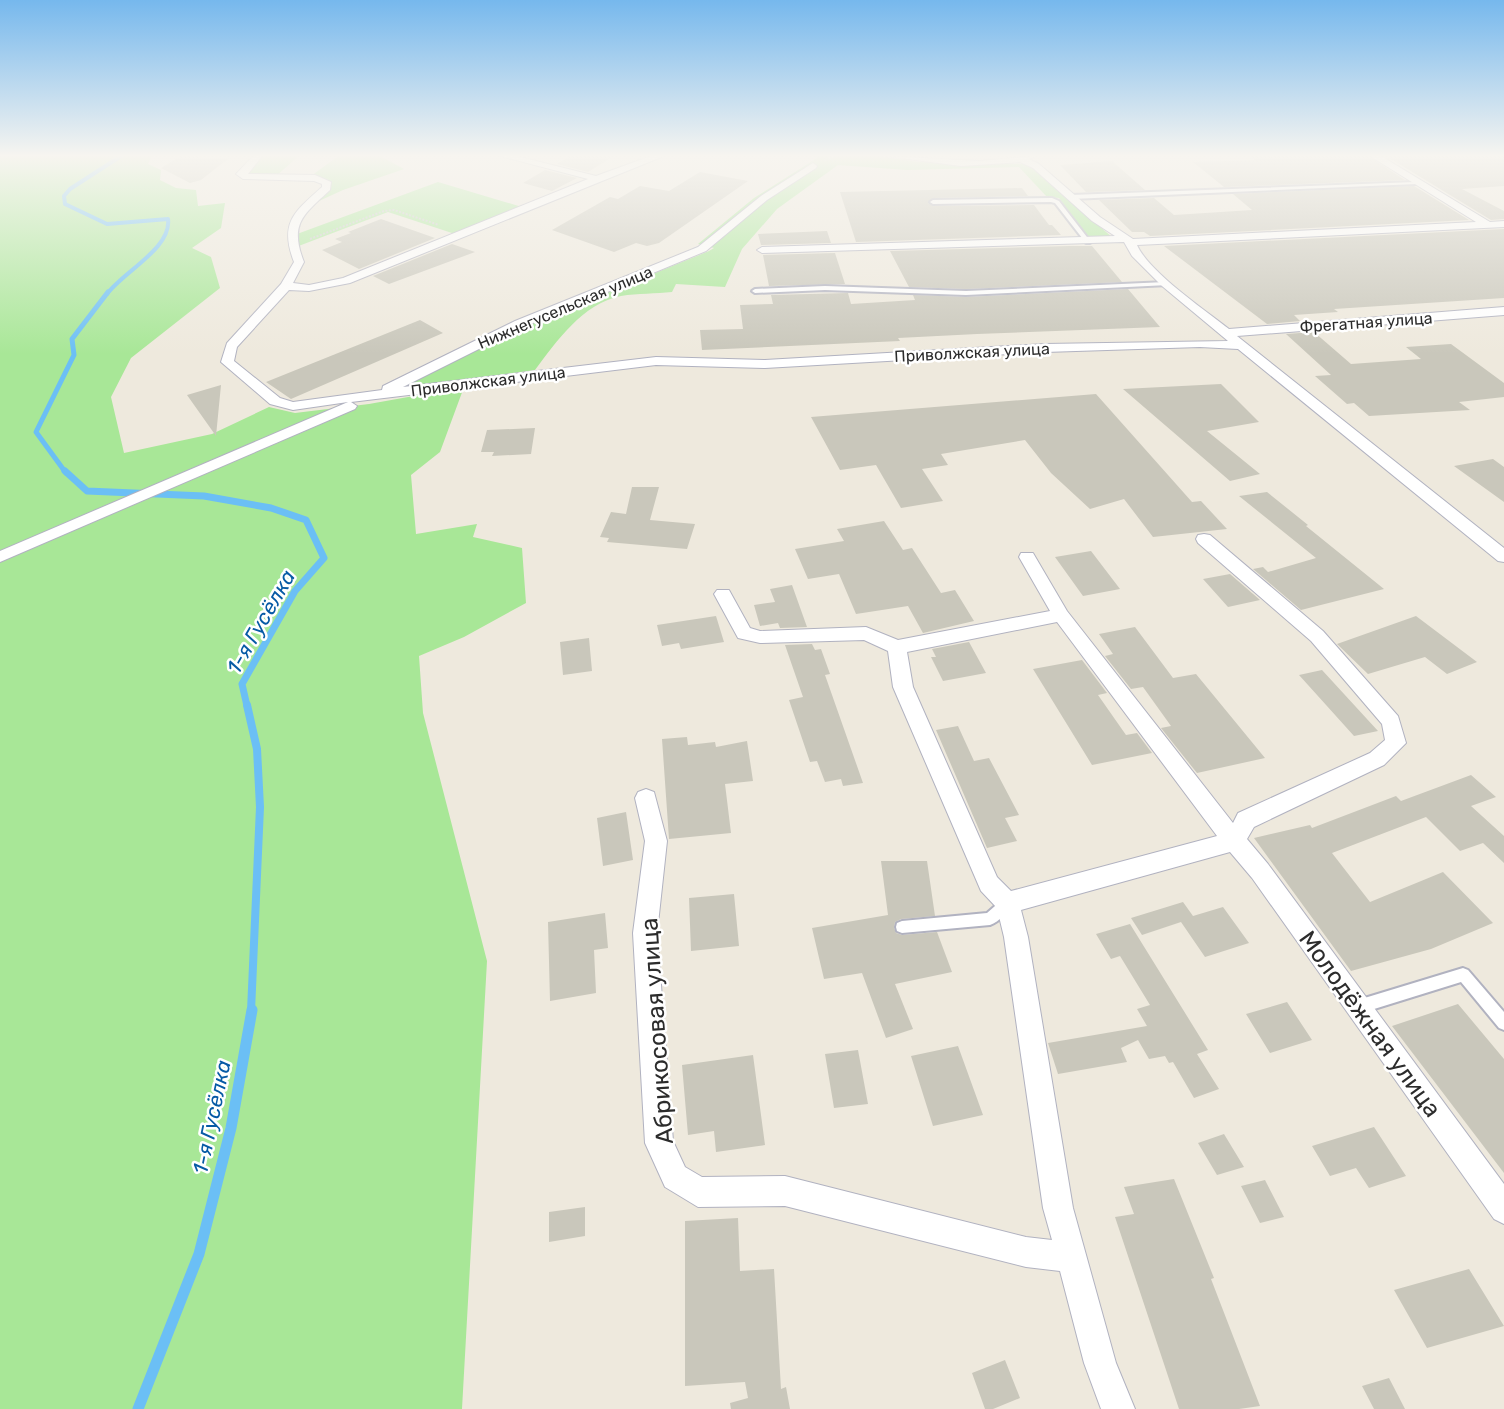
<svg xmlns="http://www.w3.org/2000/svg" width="1504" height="1409" font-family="Rubik,sans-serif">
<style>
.green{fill:#a8e797}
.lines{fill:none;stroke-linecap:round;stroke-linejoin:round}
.stream-far4{stroke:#6bbff5;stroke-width:4}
.stream-far3{stroke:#6bbff5;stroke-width:5}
.stream-far2{stroke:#6bbff5;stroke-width:7}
.stream-far1{stroke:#6bbff5;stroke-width:8}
.stream{stroke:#6bbff5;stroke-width:11}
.building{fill:#c9c7bb}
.service-casing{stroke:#b1b2c0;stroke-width:4}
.minor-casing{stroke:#b1b2c0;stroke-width:2}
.path{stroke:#ccc;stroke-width:2;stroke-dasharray:2 1.5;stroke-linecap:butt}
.service{fill:#fff;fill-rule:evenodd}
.minor{fill:#fff;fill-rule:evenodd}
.labels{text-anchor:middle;stroke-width:5;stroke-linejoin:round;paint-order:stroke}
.far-street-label{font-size:16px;fill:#2c2c2c;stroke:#fff}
.water-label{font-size:21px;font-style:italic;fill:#065aa5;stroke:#fff}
.near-street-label{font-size:24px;fill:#2c2c2c;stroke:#fff}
</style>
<rect width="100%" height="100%" fill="#eee9dd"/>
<!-- green -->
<path class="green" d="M0,156H152L148,164L161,170L160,180L176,188L196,190L198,206L225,203L221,228L192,248L211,257L220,288L131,358L111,397L124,453L212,434L269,407L295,413L369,404L464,387L440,452L411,475L416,534L477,524L473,537L522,548L526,603L464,637L419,656L423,713L487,961L462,1409H0Z
M261,156H299L276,176L249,175L247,173Z
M326,156H380L404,169L343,190L308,206L331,187V182L311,176L337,157Z
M813,156H880L918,162L1024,164L1031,167L1113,238L1090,240L1059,198L1047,197L1019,167L907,170L838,165L777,209L742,249L725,287L676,284L672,292C656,294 638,293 621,296C582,304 557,341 535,370L404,388L403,385L523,327L709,251L714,248L698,244L754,198L817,158Z
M438,182L522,207L455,234L388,212L296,247L297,234Z"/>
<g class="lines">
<!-- stream-far4 -->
<path class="stream-far4" d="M107,294C123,272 172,248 168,219L107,224L65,204L64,196L70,189L121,156"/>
<!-- stream-far3 -->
<path class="stream-far3" d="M66,473L36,432L74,355L72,339L108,292"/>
<!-- stream-far2 -->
<path class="stream-far2" d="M65,471L87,491L204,496L271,508L306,520L324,558L295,591L242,684L247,706"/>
<!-- stream-far1 -->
<path class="stream-far1" d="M247,705L257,749L260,807L251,1011"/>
<!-- stream -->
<path class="stream" d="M138,1409L199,1254L231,1128L252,1010"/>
</g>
<!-- building -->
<path class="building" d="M570,156H614L588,172L557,164Z
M1250,156H1368L1405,180L1224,187L1193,162L1255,160Z
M1386,156H1504V186L1462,189L1504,211V219L1491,220Z
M179,157L229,158L201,180L190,183L161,168Z
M1112,161L1145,190L1086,192L1060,165Z
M545,170L577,178L552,191L523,183Z
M700,172L748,181L659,243L647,246L636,243L614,252L552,230L610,197L618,199L640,186L669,191Z
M1414,186L1469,220L1150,236L1144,232H1132L1099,200L1154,198L1174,215L1252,210L1233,194Z
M1022,188L1028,196L933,198L928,203L933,206L1034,205L1049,225H1052L1061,235L856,242L840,192Z
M381,219L435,238L359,269L322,250L342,242L335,239L351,233L348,232Z
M1504,229V298L1334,309L1338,312L1294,315L1300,321L1267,324L1164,246Z
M827,231L831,243L761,245L758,234Z
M452,244L475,252L389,284L373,276Z
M1069,246H1092L1122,282L966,289L909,287L890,251Z
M835,253L845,284L769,286L763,255Z
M1128,289L1160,327L977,334L898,338L900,341L702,350L700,330L743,329L740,305L773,304L771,295L848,293L851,304L915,300L913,295L966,297Z
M420,320L443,333L291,399L266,382Z
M1314,332L1351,364L1421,359L1406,347L1451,344L1504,383V397L1459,402L1470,410L1369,416L1354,403L1347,404L1315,376L1331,375L1286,334Z
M1221,384L1259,422L1207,431L1260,474L1230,481L1123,389Z
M221,385L216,436L187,395Z
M1096,394L1192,502L1201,501L1227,529L1153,537L1124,499L1090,509L1051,473L1025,440L941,454L948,465L922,469L943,501L901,508L876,465L840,470L811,417Z
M535,428L531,454L492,456L494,452H481L487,430Z
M1493,459L1504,467V502L1454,466Z
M632,487H659L650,520L695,524L687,549L607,542L609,538L600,537L611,512L626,514Z
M1267,492L1308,525L1306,526L1384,589L1301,610L1253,569L1263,567L1268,572L1316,558L1239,496Z
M884,521L903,550L912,548L941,593L955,590L974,621L923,633L908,606L856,614L839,574L808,579L795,549L844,541L837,529Z
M1091,551L1120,589L1083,596L1055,557Z
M1230,574L1260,600L1228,607L1203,579Z
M792,585L807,627L780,628L778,623L760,626L754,605L775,602L770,589Z
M716,616L724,642L681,649L679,643L662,646L657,625Z
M1416,616L1477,662L1447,674L1425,657L1368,674L1337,644Z
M1135,627L1173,678L1196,674L1265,758L1197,773L1161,728L1171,726L1143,687L1131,689L1105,656L1113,654L1099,634Z
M589,638L592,671L563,675L560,642Z
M969,642L986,673L943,681L931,657H936L932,649Z
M812,644L815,650L821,649L830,674L825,675L863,783L843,786L841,779L825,782L817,761L810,762L789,700L803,697L785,645Z
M1082,660L1107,693L1098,695L1126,735L1137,733L1152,753L1092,765L1033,669Z
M1322,670L1378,731L1354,736L1299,675Z
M958,726L974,761L989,758L1019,815L1005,818L1017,841L987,848L936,730Z
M687,737L688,745L715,742L716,747L747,741L753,781L725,784L731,833L669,839L662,739Z
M1471,775L1496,797L1471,806L1504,836V863L1483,843L1460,851L1426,817L1332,853L1370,902L1443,872L1493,923L1431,949L1351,971L1254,838L1310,825L1312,828L1396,796L1401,801Z
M626,812L633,860L603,866L597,818Z
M881,861H927L935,916L901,919L895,922L894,928L896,933L902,935L937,932L952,972L895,984L913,1029L886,1038L862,973L824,979L812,928L888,915Z
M734,894L739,946L691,951L689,898Z
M1183,902L1193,916L1223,907L1249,943L1205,957L1181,922L1142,935L1131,918Z
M605,913L608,948L594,950L596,993L550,1001L548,922Z
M1130,924L1208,1050L1197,1054L1219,1089L1194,1098L1173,1062L1169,1063L1165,1056L1149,1059L1138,1040L1121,1048L1127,1062L1058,1074L1048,1043L1147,1026L1137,1009L1150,1005L1120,956L1111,959L1096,934Z
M1287,1002L1312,1040L1270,1053L1246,1014Z
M1458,1004L1504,1059V1173L1392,1026Z
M958,1046L983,1115L933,1126L911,1056Z
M858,1050L868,1104L834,1108L825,1054Z
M753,1055L765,1145L716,1152L714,1131L688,1135L682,1065Z
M1374,1127L1406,1176L1369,1188L1356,1168L1330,1176L1312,1146Z
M1224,1134L1244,1167L1217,1175L1198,1143Z
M1174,1179L1214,1278L1211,1279L1260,1406L1239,1409H1179L1115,1217L1134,1214L1124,1187Z
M1265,1180L1284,1217L1260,1223L1241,1186Z
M585,1207V1236L549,1242V1212Z
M738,1218L740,1271L774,1269L781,1389L786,1387L790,1409H731L730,1403L748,1398L745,1382L685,1386V1221Z
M1469,1269L1504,1326L1427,1348L1394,1290Z
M1005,1360L1020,1398L993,1409H985L972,1373Z
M1389,1378L1405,1409H1374L1362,1386Z"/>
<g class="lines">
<!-- service casing -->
<g class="service-casing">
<path id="service" d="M1415,182L1417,184L1071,199L1068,197L1071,195Z
M1052,198L1059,201L1090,241V243H1086L1055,203L1051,202L933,204L930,202L933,200Z
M1166,282L1169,284L1168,285L966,295L825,290L755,293L752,291L755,289L825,286L966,291Z
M1007,897L1011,899L1013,903C1009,911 999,922 990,925L902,933L897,931L896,927L897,923L902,921L987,913L1003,899Z
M1463,968L1468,970L1504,1012V1030L1499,1028L1461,982L1358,1014L1353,1012L1351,1007L1353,1002L1358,1000Z"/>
</g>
<!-- minor casing -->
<g class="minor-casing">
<path id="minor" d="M253,156H262L248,174L315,175L331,182L330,190C303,215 289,224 304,262L293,283L309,285L343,278L588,179L500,156H516L596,176L651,156H664L350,283L309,291L289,290L237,347L234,361L280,398L293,402L382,390L383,386L515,321L698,247L761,196L813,163L817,166L816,168L767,200L706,251L523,327L403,387L656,357L765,360L1045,344L1228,341L1162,286L1132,256L1124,242L762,253L757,250L762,247L1115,236L1092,221L1033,168L1020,162L961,166L885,156L980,161L1035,156L1029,159L1039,164L1100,217L1133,239L1476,222L1370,156H1381L1490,222L1504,221V227L1137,245C1149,272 1205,310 1229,329L1504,307V315L1237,336L1504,548V562L1498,561L1238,349L1200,347L1045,352L765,368L656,365L351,402L357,406L355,409L0,562V551L348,402L293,410L270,404L221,362L227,343L281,284L294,262C279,223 294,212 322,187V184L314,181L243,179L236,174Z
M1204,534L1210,535L1323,631L1398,716L1406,743L1384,765L1254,827L1247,839L1268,864L1504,1184V1224L1494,1219L1252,878L1230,852L1021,910L1028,937L1073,1208L1116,1363L1135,1409H1101L1084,1363L1060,1271L1026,1267L785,1206L698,1207L665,1187L645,1143L633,933L645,841L635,798L638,792L646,789L654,792L667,841L657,933L673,1141L685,1167L702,1177L785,1176L1026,1237L1052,1240L1043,1208L1004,937L997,908L981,891L893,687L888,651L864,640L760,643L738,638L714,594L717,590H729L750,628L760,631L866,627L898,640L1050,611L1019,557L1021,553H1033L1067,611L1233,823L1238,813L1370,753L1385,740L1382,724L1311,641L1198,543L1196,539L1198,535ZM1057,622L1217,836L1011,891L997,877L913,687L907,652Z"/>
</g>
<!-- path -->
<path class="path" d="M825,160L835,156
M310,239L384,211L394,210L439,225"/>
<!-- service -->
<use href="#service" class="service"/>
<!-- minor -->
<use href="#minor" class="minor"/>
</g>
<!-- sky -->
<linearGradient id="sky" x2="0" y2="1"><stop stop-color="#76b8ed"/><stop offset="0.44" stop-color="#f7f5f0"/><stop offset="1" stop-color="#f7f5f0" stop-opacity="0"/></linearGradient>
<rect width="1504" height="354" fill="url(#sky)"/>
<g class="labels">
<!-- far-street labels -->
<g class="far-street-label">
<text transform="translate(565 307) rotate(-23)" y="6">Нижнегусельская улица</text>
<text transform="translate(1366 322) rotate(-4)" y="6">Фрегатная улица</text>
<text transform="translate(972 352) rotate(-3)" y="6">Приволжская улица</text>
<text transform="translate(488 381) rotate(-7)" y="6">Приволжская улица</text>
</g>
<!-- water labels -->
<g class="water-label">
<text transform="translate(261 622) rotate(-60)" y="7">1-я Гусёлка</text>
<text transform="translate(212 1117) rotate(-78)" y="7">1-я Гусёлка</text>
</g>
<!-- near-street labels -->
<g class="near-street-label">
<text transform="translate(1370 1024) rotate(54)" y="8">Молодёжная улица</text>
<text transform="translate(657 1031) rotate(-94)" y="8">Абрикосовая улица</text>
</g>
</g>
</svg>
